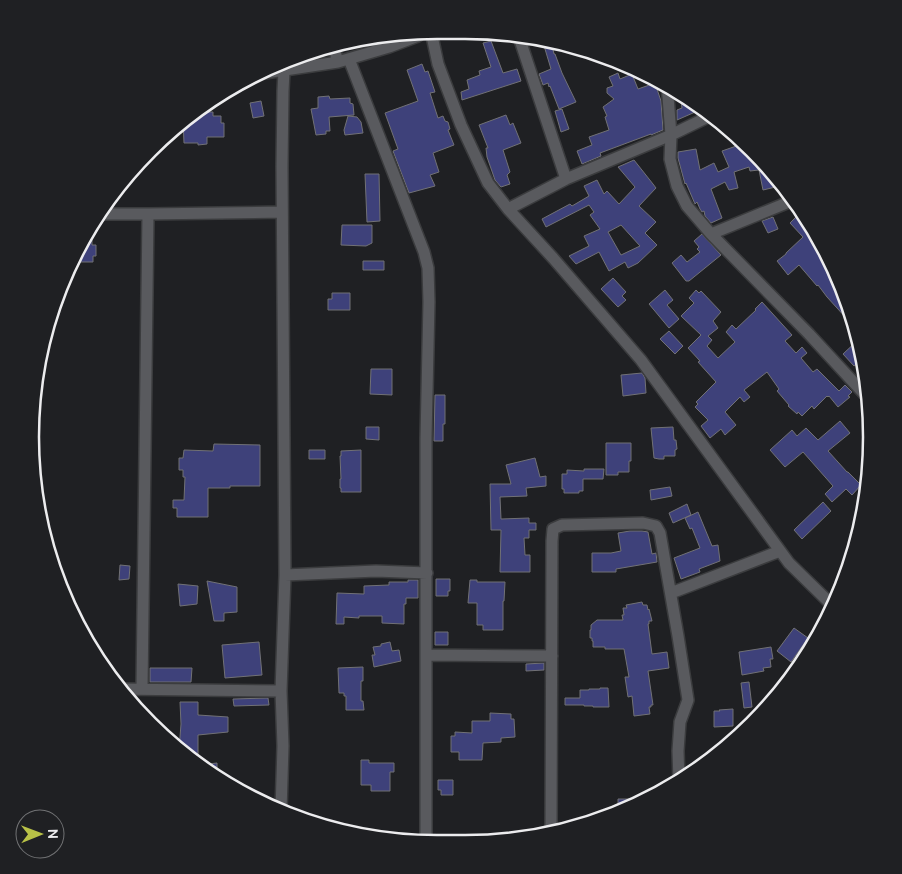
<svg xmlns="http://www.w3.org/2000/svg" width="902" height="874" font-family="Ubuntu,sans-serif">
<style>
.building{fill:#3e417a;stroke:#717175;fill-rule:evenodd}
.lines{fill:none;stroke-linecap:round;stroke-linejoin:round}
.street-casing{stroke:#3b3c3e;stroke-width:14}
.street{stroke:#595a5e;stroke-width:11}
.rim{fill:none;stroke:#ececee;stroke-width:2.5}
</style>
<rect width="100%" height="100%" fill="#1f2023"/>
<!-- building -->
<path class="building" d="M542,39L551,41L554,54H555L562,73L576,102L559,109L550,86L549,87L548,83L543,85L539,74L551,69Z
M491,41L503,73L517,69L521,81L462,100L461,92L469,89L467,80L480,75L479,71L491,67L483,43Z
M422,64L425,72L428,71L435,92L430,93L438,118L443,116L445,121L448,122L450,129L448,130L454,145L433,153L439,172L430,175L435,186L409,193L393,151L398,149L385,113L418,101L407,70Z
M618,73L620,79L632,74L638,89L655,83L661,101L663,130L651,135V134L600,153L601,156L582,164L577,151L592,145L589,137L609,130L605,117L607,116L603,107L614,99L607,93V88L613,86L609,77Z
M680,92L702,109L677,120V110L682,108Z
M329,96L330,99L350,98V103L353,104L354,115L329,117L330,131H326V134L316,135L311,109L318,108V97Z
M261,101L264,116L253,118L250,103Z
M562,109L569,129L561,132L555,111Z
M203,112H213V116H221V123H224V137H207V144L198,145V143H184L183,120L190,114H203Z
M506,115L510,125L513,123L521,143L503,150L510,172L507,175L510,184L501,187L495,180L487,157L486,148H488L479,125Z
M348,116L357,117L361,122L363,133L345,135L344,130Z
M745,143L784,185L763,190L759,170L750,171L749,167L734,172L738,188L729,190L725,182L711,189L722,218L711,223L705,216L704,211L702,212L700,209L697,202L695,204L686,183L685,184L678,158V152L696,149L700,170L714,163L718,172L729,167L722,151Z
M634,160L653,184L656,188L639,206L656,222L645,233L657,245L638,263L628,268L625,262L609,271L599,252L576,264L569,256L589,246L584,236L600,229L590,215L594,212L589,205L546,227L542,219L570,204L572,206L589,196L584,186L597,180L604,194L607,191L619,204L635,187L618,167ZM621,225L640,246L621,255L608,232Z
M365,174H379L380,221L367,222Z
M800,213L810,225L807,228L824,249V248L830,257L836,273L833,276L840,284L857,330L827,297L818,285L817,286L799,265L788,275L777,261L786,254V253L803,237L790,223Z
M773,217L778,229L768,233L762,221Z
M342,225H372V243L366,246L341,245Z
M89,228V240H92V245H96V256H93V262H75V255L84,234Z
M702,234L721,255L689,281H686L672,263L681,255L687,262L700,252L697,249L699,247L694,241Z
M363,261H384V270H363Z
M613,278L626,292L622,296L626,300L618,307L601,289Z
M665,290L673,300L667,305L679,319L669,328L649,304Z
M696,290L699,293L701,291L721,312L713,321L718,328L708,336L712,340L707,346L718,358L735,342L726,332L732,325L736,329L756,310L755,309L762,302L792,335L785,341L796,353L802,347L807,353L801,358L813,372L817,369L839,391L845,385L852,392L848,396L850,397L838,407L829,396L828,397L827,396L814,409L812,406L802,416L798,412L797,414L788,406L789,405L777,391L779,389L767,372L744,390L750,397L744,402L740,397L725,412L736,425L725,435L721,429L710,438L701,426L708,420L695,407L698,404L696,402L716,382L698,362L700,361L688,348L701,335L681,316L694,303L689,298Z
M332,293H350V310H328V299H332Z
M669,331L683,346L675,354L660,339Z
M859,339L863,359L854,366L843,354Z
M371,369H392V395L370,394Z
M642,373L645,378L646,393L623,396L621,375Z
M435,395H445V424H443V441H434Z
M840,421L850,433L828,451L847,472H848L861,485L852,495L846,489L832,502L825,494L833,486L803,452L785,467L770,450L792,430L797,436L806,428L818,440Z
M366,427H379V440L366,439Z
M673,427L674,440H676L677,449L675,450V456H664V459H659L654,458L651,428Z
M606,443H631V461H629V472H618V475H606Z
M214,444L260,445V486H230V488H208V517H177V508H173V500H184L185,477H183V470H179V458H183L184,450L213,451Z
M309,450H325V459H309Z
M361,450V492H341V488H340V479H341L340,456H341V451Z
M535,458L540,477L546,476V486L526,488L527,496L500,497L501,519L529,518V523H536V530H529V538H524L525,555H530V572H500L501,530H491L490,484H511L506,465Z
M584,469H604L603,479H583V491H579V493H564V489H562V474H567V470L584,471Z
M670,487L672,496L651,500L650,490Z
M823,502L831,511L802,539L794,530Z
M687,504L691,515L673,523L669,513Z
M698,512L712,546L718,545L720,561L699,569L700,572L681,579L674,558L700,548L692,528L690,529L685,518Z
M630,531H642L648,532L652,554L656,553L657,562L616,569V572H592V553H611L621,551L618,533Z
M120,565L130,566L129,579L119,580Z
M436,579H450V591H448V596H436Z
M408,580H418V598H406V604H404V624L382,623V616H359V618L344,617V624H336L337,593L364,594V586L389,585V582H408Z
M470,580H477V582H505L504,601H503V630H483V625H477V603H468Z
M207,581L237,587V612L224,613V621H214Z
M178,584L198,586L197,604L180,606Z
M642,602L643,605H647L648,610L649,609L652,621H649V624H648L652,654L667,652L669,668L648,671L653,705H651V707H649L650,714L634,716L632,696L628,697L625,677H629L624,649H605V647H593V641H592V638H590V630H591V625L597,620H623L622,615H624L623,608H627L626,605Z
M794,628L808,638L791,662L777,651Z
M435,632H448V645H435Z
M259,642L262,675L225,678L222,645Z
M390,642L392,651L399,650L401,661L374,667L372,655H375L373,647L381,646V644Z
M771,647L773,659H770L771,667L763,668L764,671L742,675L739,652Z
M544,663V670L526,671V664Z
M363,667V681H361V701H363L364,710H346V696H344V693H339L338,668Z
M150,668H192L191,682H150Z
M749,682L752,707L744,708L741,683Z
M600,688H608L609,707H593V706H584V705H565V698H580V690H589V689H600Z
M268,698L269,705L234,706L233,699Z
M180,702H198V715L228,717V732L198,735V755H185L179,750L181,724Z
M733,709V726L714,727V711H720L719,710Z
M490,713L511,714V719H514L515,737L501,738V742L483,743L482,760H459V752H451V736H455V732L472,733V721H490Z
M361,760H369V763H394V772H390V791H371V785H361Z
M217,763V778L199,765Z
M438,780H453V795H441V790H438Z
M618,799H636V805L618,812Z"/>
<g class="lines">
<!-- street casing -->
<g class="street-casing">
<path id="street" d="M518,34L566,179
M432,36L438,64L461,125L488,183L508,209L553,258L641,360L789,563L833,606
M333,45L338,62
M349,59L424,252L428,268L429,302L426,438V842
M258,74L338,62L389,47L418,36
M667,84L671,135L670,159L677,186L687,206L711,234L809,334L869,399
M508,209L566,179L671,135L712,115
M99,214H148L282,212
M711,234L794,200
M285,575L376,571L427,573
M671,593L780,551
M427,655L552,656
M118,689L281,691
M142,689L148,214
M281,811L283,746L281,691L285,575L282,166L283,91L284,71
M551,833L552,541L553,529L562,525L643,523L656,526L660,533L678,636L688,700L680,722L678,751L679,781"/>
</g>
<!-- street -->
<use href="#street" class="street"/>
</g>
<!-- crop -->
<path d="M0 0H902V874H0ZM437 39H465A398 398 0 0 1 863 437V437A398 398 0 0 1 465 835H437A398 398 0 0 1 39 437V437A398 398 0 0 1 437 39Z" fill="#1f2023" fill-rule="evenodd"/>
<path class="rim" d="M437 39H465A398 398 0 0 1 863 437V437A398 398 0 0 1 465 835H437A398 398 0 0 1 39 437V437A398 398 0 0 1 437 39Z"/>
<!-- north arrow -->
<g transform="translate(40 834) rotate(89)"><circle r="24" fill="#1f2023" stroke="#717274"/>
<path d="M0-4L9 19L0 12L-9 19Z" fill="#b8c147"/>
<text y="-8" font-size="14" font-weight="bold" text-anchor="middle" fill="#ececee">N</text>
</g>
</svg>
